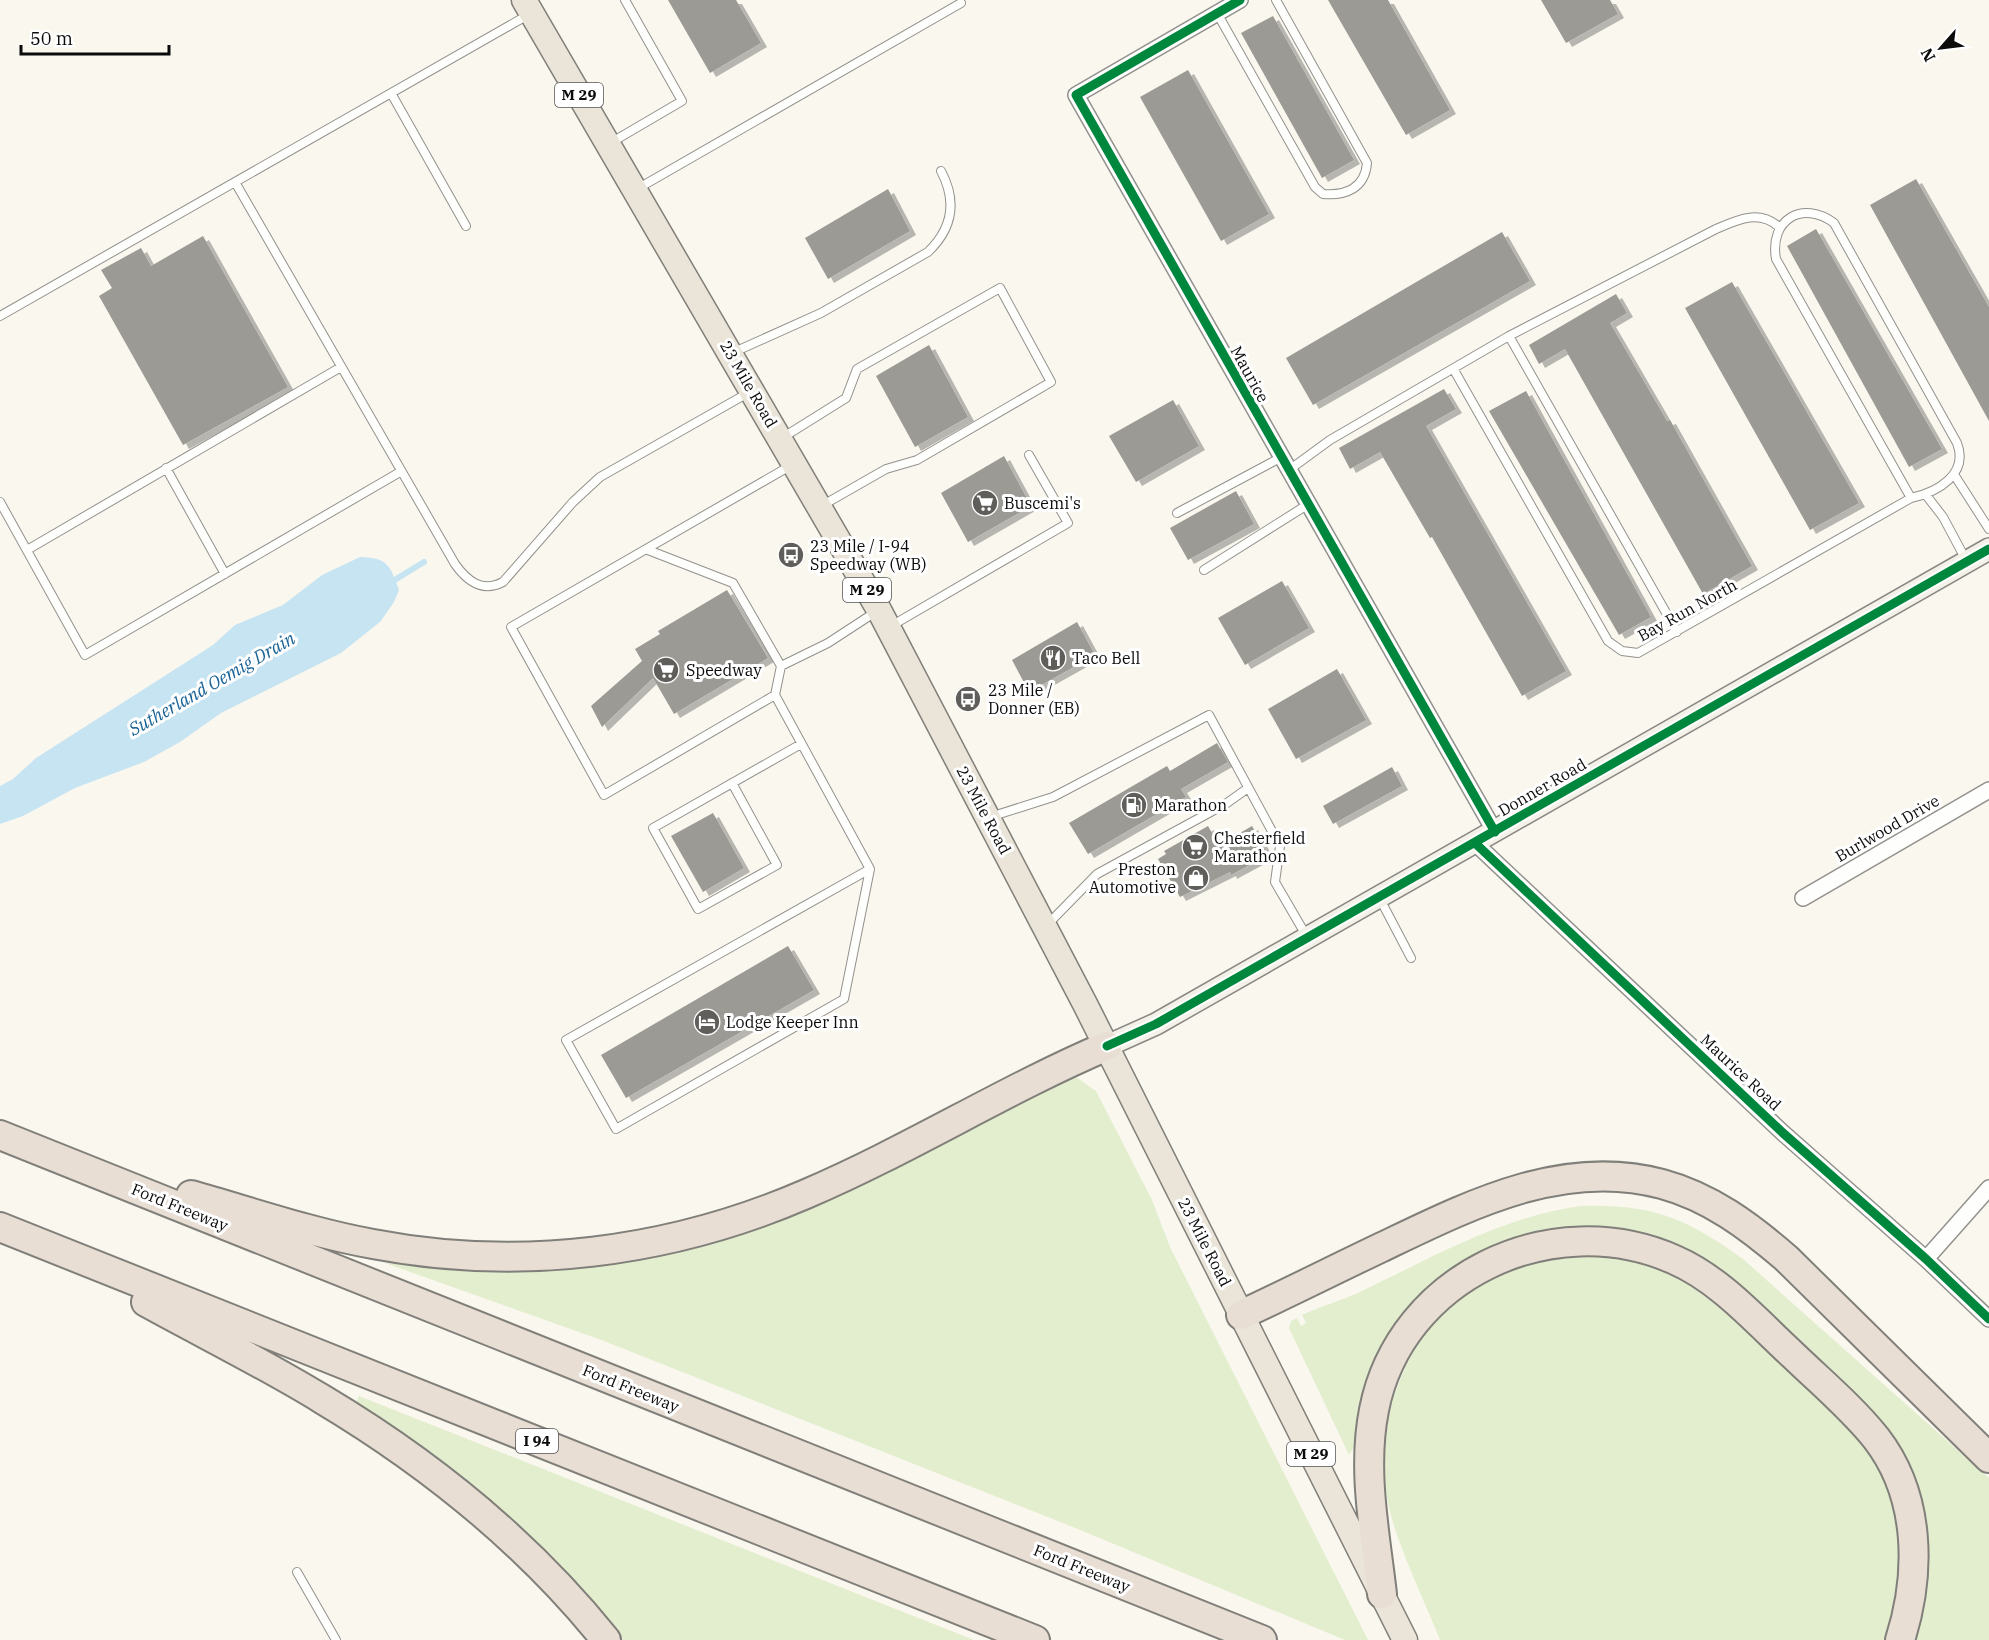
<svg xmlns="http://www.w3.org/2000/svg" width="1989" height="1640" font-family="'IBM Plex Serif',serif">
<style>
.green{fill:#e3eecf}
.water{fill:#c7e4f2}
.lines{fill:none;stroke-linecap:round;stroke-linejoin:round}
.stream{stroke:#c7e4f2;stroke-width:6}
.building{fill:#9c9a95;filter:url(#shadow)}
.lane-casing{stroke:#93918d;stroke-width:10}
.street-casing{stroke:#93918d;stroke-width:18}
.secondary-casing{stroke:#898884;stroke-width:24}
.primary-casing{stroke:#807f7a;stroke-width:27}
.highway-casing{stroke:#807f7a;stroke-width:32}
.lane{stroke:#fefefc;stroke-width:8}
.street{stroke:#fefefc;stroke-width:15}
.secondary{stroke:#f4f2e8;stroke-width:21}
.primary{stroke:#eae5d8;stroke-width:24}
.highway{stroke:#e8ded4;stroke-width:28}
.cycleway-casing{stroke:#fff;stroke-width:13}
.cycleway{stroke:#00873e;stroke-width:9}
.labels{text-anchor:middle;stroke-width:6;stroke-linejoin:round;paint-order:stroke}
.shield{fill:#fff;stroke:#545454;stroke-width:1.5}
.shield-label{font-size:15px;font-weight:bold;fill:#0b0b0b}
.street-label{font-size:16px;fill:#0b0b0b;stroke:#fff}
.poi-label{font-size:16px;fill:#0b0b0b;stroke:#fff;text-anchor:start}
.water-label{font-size:18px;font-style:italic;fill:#1a6397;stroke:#fff}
</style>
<defs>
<filter id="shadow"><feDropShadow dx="6" dy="4" stdDeviation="0" flood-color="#0004"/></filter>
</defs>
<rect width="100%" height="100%" fill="#faf7ee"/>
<!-- green -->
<path class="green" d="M1064,1077H1076L1096,1091L1152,1200L1170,1247L1368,1640H1345L1073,1527L604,1341L385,1263C502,1276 628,1273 741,1235C800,1215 856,1186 911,1158C962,1131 1015,1106 1064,1077Z
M1581,1206C1653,1204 1686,1218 1743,1259L1989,1478V1640H1909L1913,1487L1661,1244L1469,1262L1349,1455L1289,1328L1291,1321L1297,1318L1301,1326L1306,1323L1302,1315C1321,1306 1340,1301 1358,1293C1431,1258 1500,1217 1581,1206Z
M1584,1255C1613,1257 1641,1260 1667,1273C1712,1295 1747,1333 1784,1366C1811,1391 1843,1415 1865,1445C1877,1461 1887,1483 1893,1502C1907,1548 1899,1596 1884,1640H1440C1423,1596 1392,1537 1386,1491C1375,1402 1417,1311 1500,1274C1510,1270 1520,1264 1530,1262C1547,1258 1566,1257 1584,1255Z
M359,1396L974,1640H623C546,1549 456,1467 356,1403Z"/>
<!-- water -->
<path class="water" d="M360,557C388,558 390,565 399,590L394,602L380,622L341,653L221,713L180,742L144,762L75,788L23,816L0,824V786L13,779L36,758L213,645L235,625L283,605L322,575Z"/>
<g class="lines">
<!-- stream -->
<path class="stream" d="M388,584L424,562"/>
</g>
<!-- building -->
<path class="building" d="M668,0H736L761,43L710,73Z
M1328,0H1388L1450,110L1406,135Z
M1541,0H1610L1618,14L1566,43Z
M1273,16L1354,160L1322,178L1241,33Z
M1188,70L1269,214L1221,241L1140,97Z
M1916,179L1989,307V421L1870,205Z
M888,189L910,231L828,279L805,238Z
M1816,229L1942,449L1909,467L1787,246Z
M1502,232L1530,281L1313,405L1286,358Z
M203,236L288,387L183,445L99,296L112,288L101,270L141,248L151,266Z
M1732,282L1859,503L1810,530L1685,308Z
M1616,294L1627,313L1610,323L1667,421L1670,420L1752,566L1703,594L1565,349L1539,364L1529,345Z
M929,345L968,417L915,447L876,376Z
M1444,389L1456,409L1426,426L1566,671L1522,696L1432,537L1430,538L1380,452L1350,469L1339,448Z
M1526,391L1651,617L1619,635L1489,411Z
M1173,400L1199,446L1136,482L1109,436Z
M1004,456L1031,506L968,542L941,493Z
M1236,491L1254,524L1188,560L1170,528Z
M1282,581L1309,628L1245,665L1218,618Z
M727,590L768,658L674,714L653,678L602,727L591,706L642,661L635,649L660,634L658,631Z
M1077,622L1095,655L1029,692L1012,660Z
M1337,669L1366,720L1296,759L1268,709Z
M1217,743L1228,762L1181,789L1186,797L1088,854L1069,823L1167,766L1170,771Z
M1392,767L1402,786L1333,824L1323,806Z
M713,813L744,868L703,892L671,836Z
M1208,826L1219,845L1252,826L1268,855L1231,875L1230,872L1180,897L1158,859L1166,854L1164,851Z
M788,946L814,990L626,1098L601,1055Z"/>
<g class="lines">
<!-- lane casing -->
<g class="lane-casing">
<path id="lane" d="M1217,13L1315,187L1323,194C1346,196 1365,188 1367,163L1276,0
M391,93L466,226
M612,142L682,101L625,0
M235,182L455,564C467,581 482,593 503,582L573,502L600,477L748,393
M637,189L961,3
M0,316L528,15
M1509,336L1677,632
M732,353L821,313L928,252C953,228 957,201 941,171
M1454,370L1608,641L1622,651L1638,653L1911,498C1938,492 1969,474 1957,443L1834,223C1803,200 1769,219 1776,259L1911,498
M782,438L846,398L857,369L1000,288L1051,382L917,460L886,469L823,505
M790,466L511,627L604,795L775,695L781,666L828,643L877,611
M166,468L225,574
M1289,470L1330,440L1509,336L1716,229C1737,220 1759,209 1779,227
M1955,476L1989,529
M1926,495L1943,517L1966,560
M0,502L85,655L400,472
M1177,513L1280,458
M27,550L341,367
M648,550L733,583L781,666
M1204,570L1307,505
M891,626L1068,523L1029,455
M775,695L870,869L844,999L616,1129L566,1040L870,869
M732,783L777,865L698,909L653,828L801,744
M990,817L1053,797L1209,715L1280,846L1275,882L1307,937
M1380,899L1411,958
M1048,924L1097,874L1227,803L1248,788
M297,1572L336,1640"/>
</g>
<!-- street casing -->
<g class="street-casing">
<path id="street" d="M1240,0L1076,95L1495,832
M1475,843L1783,1133L1926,1259L1989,1319
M1803,898L1989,790
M1926,1259L1989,1188"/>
</g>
<!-- secondary casing -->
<g class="secondary-casing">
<path id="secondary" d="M1107,1046L1156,1024L1989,549"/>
</g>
<!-- primary casing -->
<g class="primary-casing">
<path id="primary" d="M524,0L879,610L1085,1004L1405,1640"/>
</g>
<!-- highway casing -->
<g class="highway-casing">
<path id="highway" d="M0,1135L1262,1640
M191,1195C251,1212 312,1233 373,1244C519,1272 670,1253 806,1194C909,1150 1004,1090 1107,1046
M0,1227L1035,1640
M146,1302C204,1334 265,1364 322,1399C429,1463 528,1543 606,1640
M1241,1315C1288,1293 1334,1270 1380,1248C1468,1206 1562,1157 1662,1184C1710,1197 1749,1226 1786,1258L1989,1458
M1382,1594C1375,1533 1362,1470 1374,1410C1400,1276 1553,1205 1675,1260C1721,1280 1758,1323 1794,1356C1822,1383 1852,1408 1876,1438C1921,1496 1921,1574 1900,1640"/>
</g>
<!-- lane -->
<use href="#lane" class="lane"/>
<!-- street -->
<use href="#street" class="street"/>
<!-- secondary -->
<use href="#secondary" class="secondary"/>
<!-- primary -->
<use href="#primary" class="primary"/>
<!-- highway -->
<use href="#highway" class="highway"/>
<!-- cycleway casing -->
<g class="cycleway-casing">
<path id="cycleway" d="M1240,0L1076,95L1495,832
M1475,843L1783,1133L1926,1259L1989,1319
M1107,1046L1156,1024L1989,549"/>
</g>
<!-- cycleway -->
<use href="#cycleway" class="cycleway"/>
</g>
<!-- icons -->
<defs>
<g id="supermarket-disc" transform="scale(1.35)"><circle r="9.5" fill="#5f5e5a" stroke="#fff"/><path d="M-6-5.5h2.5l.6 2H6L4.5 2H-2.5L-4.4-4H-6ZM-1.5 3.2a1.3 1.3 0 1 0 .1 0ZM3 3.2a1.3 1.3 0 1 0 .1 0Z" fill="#fff"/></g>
<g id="bus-disc" transform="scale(1.35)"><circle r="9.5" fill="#5f5e5a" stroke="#fff"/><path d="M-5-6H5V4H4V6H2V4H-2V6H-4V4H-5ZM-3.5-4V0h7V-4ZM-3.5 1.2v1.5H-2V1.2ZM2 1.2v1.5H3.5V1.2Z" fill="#fff"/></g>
<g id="restaurant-disc" transform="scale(1.35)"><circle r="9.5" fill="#5f5e5a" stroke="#fff"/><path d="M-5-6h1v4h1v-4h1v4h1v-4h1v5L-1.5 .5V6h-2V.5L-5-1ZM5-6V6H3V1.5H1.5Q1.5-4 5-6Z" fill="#fff"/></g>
<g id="fuel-disc" transform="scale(1.35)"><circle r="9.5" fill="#5f5e5a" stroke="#fff"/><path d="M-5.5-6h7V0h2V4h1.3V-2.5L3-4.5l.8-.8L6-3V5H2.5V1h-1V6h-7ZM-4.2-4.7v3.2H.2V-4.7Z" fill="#fff"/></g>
<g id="shop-disc" transform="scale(1.35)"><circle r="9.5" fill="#5f5e5a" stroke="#fff"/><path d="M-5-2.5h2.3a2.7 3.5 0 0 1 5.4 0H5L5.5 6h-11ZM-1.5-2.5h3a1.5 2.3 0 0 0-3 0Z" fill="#fff"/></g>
<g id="hotel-disc" transform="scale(1.35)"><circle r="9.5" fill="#5f5e5a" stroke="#fff"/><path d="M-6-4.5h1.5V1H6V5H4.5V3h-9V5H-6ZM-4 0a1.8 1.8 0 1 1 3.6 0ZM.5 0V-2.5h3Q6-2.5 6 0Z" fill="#fff"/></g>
</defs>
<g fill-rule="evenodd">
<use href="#supermarket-disc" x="985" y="503"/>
<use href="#bus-disc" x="791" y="555"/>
<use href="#restaurant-disc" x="1053" y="658"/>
<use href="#supermarket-disc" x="666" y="670"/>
<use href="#bus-disc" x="968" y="699"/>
<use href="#fuel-disc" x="1134" y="805"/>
<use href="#supermarket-disc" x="1195" y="847"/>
<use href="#shop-disc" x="1196" y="878"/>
<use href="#hotel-disc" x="707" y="1022"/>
</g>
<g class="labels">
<!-- shield labels -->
<g class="shield">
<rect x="555" y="83" width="48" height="24" rx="4.5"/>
<rect x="843" y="578" width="48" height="24" rx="4.5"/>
<rect x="516" y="1429" width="42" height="24" rx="4.5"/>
<rect x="1287" y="1442" width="48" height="24" rx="4.5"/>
</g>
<g class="shield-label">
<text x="579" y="100">M 29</text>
<text x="867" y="595">M 29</text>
<text x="537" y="1446">I 94</text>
<text x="1311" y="1459">M 29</text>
</g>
<!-- street labels -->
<g class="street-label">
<text transform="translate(1250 374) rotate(61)" y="6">Maurice</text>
<text transform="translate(749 384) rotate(60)" y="6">23 Mile Road</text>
<text transform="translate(1687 610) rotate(-29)" y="6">Bay Run North</text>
<text transform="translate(1542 787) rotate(-30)" y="6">Donner Road</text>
<text transform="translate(984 810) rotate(62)" y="6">23 Mile Road</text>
<text transform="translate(1887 828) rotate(-30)" y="6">Burlwood Drive</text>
<text transform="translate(1741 1072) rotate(43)" y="6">Maurice Road</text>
<text transform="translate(180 1207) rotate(22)" y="6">Ford Freeway</text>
<text transform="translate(1205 1242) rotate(63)" y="6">23 Mile Road</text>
<text transform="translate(631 1388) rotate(22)" y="6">Ford Freeway</text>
<text transform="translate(1082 1568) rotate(22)" y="6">Ford Freeway</text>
</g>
<!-- poi labels -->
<g class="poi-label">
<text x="1004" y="509">Buscemi's</text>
<text x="810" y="552">23 Mile / I-94<tspan x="810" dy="18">Speedway (WB)</tspan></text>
<text x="1072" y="664">Taco Bell</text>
<text x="686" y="676">Speedway</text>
<text x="988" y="696">23 Mile /<tspan x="988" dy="18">Donner (EB)</tspan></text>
<text x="1154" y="811">Marathon</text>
<text x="1214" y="844">Chesterfield<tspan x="1214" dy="18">Marathon</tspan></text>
<text x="1176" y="875" text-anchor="end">Preston<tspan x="1176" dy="18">Automotive</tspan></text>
<text x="726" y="1028">Lodge Keeper Inn</text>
</g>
<!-- water labels -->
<g class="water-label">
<text transform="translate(212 684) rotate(-30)" y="6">Sutherland Oemig Drain</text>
</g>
</g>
<!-- north arrow -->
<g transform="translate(1941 48) rotate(242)" stroke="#ffffff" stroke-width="4.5" paint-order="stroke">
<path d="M0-4.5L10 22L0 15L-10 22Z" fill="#0b0b0b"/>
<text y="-9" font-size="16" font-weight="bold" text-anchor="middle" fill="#0b0b0b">N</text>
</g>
<!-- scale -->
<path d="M21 45v9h148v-9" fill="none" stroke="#0b0b0b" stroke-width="3"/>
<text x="30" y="45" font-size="18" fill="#0b0b0b" stroke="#ffffff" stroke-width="4.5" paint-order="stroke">50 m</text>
</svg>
